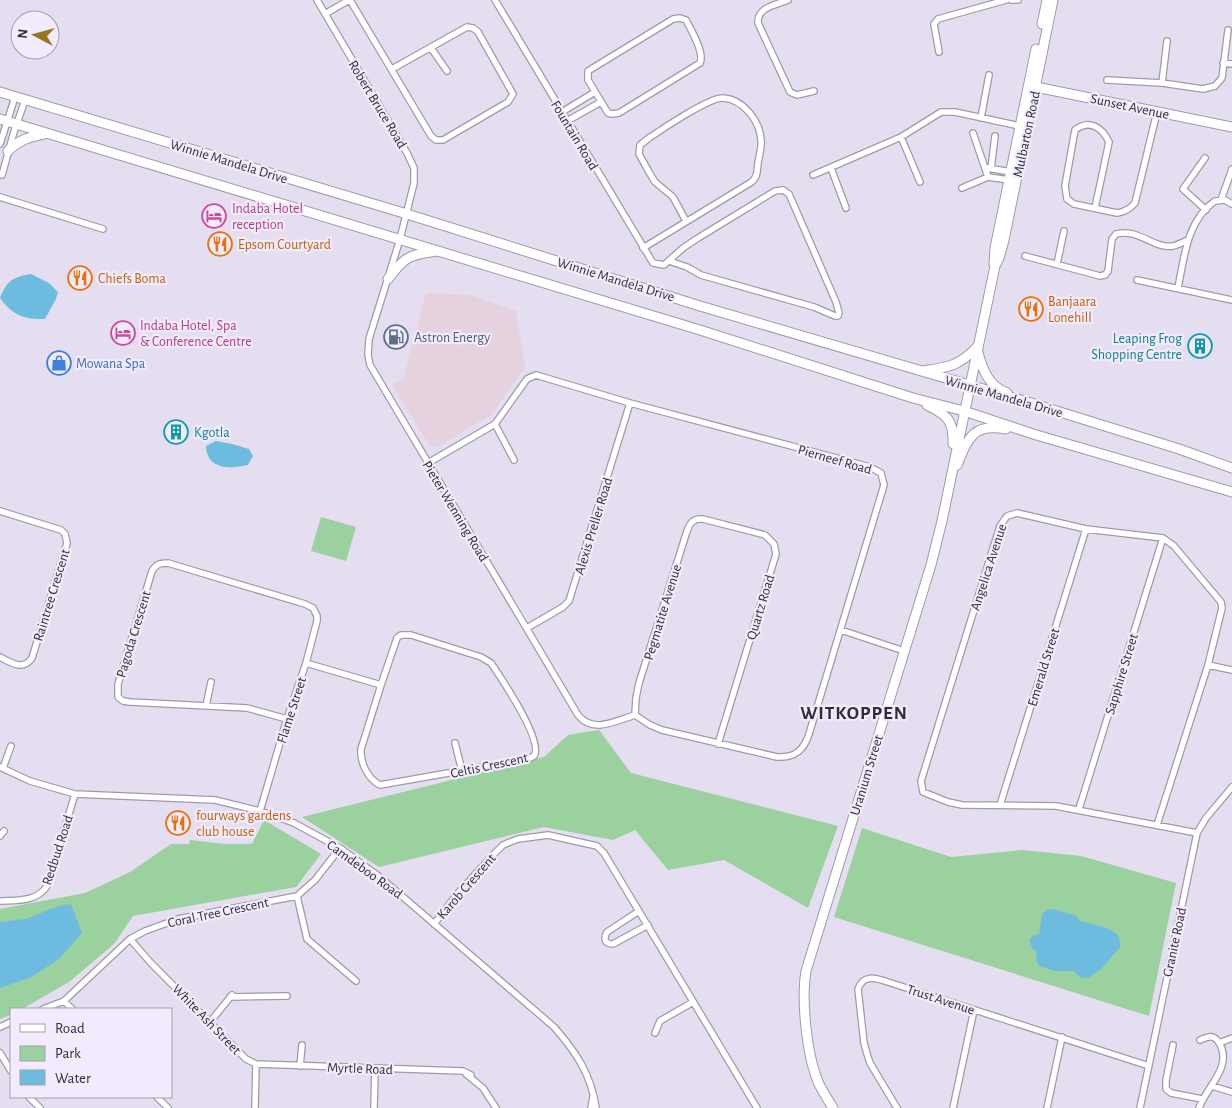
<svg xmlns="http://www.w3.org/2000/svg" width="1232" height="1108" font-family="'Alegreya Sans',sans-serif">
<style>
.commercial{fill:#e6d1df}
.green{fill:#9bd09f}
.water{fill:#6dbce0}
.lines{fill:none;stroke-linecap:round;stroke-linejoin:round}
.street-casing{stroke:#9f9aab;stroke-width:8}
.secondary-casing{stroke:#9f9aab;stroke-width:11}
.street{stroke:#fff;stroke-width:5.5}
.secondary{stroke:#fff;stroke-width:9}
.labels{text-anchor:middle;stroke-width:4.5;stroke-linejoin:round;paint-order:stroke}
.street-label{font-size:14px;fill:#302e35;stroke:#f1ebfd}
.hotel-label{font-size:14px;fill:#b23c85;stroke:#f1ebfd;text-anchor:start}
.food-label{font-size:14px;fill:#c56008;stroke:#f1ebfd;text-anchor:start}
.service-label{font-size:14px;fill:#4e5e75;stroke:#f1ebfd;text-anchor:start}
.culture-label{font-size:14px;fill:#0d838f;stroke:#f1ebfd;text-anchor:end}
.shop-label{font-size:14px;fill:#366cbe;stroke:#f1ebfd;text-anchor:start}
.district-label{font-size:19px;font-weight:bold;letter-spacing:1px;fill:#302e35;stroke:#f1ebfd}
</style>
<rect width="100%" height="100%" fill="#e4def0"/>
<!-- commercial -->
<path class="commercial" d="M426,293L471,295L516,311L525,367L492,414L438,447L430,446L392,385L403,379Z"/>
<!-- green -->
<path class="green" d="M321,517L356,527L346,561L311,551Z
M599,730L631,773L838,826L808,908L724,860L668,870L635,830L613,840L544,827L379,867L302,817L544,757L568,735Z
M264,820L321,854L296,887L133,916L114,944L69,982L22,1009H11V1015L0,1019V909L85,893L130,872L171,844H189L190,840L224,844H252Z
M862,828L951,857L1022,850L1081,856L1176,883L1149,1016L834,917Z"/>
<!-- water -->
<path class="water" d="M31,274L49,283L58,292L56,299L45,319C25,320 12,315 0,298C7,281 12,277 31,274Z
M216,441L232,444L249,449L253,456L248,465C230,469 207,470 206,446Z
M71,904L82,933L58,960L29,978L0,988V922L26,919L58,906Z
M1054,909L1076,916L1080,921L1107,928L1117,934L1120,941V947L1102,968L1088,978L1080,977L1073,971H1055L1039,966L1036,960L1037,952L1030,946V938L1039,934L1042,915L1046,910Z"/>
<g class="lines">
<!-- street casing -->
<g class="street-casing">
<path id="street" d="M317,0L407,153L414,168V183L400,239L369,339L368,355L370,365L578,715C593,734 615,721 635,715
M350,0L431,136L436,140H443L508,102L513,94L478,32L473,28L467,27L392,69
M495,0L653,263L664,265L683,248L698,238L775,191L783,190L789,194L836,302L839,313L838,316H835L814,307L701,275L687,267L669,261
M788,0C776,5 757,7 758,23L790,92L797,95L814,91
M1011,0H1018
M325,14L349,0
M680,18L686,20C691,30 705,53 700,63L619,113L612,114L608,113L588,80V71L673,19Z
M431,48L447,71
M939,52L934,24L938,19L1006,0
M1223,63L1232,64
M1107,80L1162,83L1203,89L1215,86L1222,78L1228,30
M1162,83L1167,41
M562,112L595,92
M981,118L989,75
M567,121L601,102
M973,133L988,177
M901,137L920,182
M0,144L15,97
M1205,158L1183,189L1206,210
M831,168L846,208
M988,168L1011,172
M991,169L995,136
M2,175L13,135L25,100
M813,175L901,137L941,112H955L1020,126
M962,188L988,177L1009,180
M0,197L103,229
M1221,200L1232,169
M1095,208L1109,142C1102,127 1089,119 1075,130L1065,186L1067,199L1074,204L1117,213C1125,212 1130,209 1135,203L1157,112
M643,248L750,183C758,178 757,171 758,163C759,156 762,147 761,140C760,121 743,99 723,98C710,97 662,129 649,138L640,145L639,154L649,172L655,182L673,197L686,221
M1025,256L1100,276L1105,275L1108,271L1112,239L1116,234C1139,228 1153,249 1173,246C1178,245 1183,242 1188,240
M1057,264L1064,231
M1137,280L1232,300
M1178,288C1184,258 1187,220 1215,201L1225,200L1232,204
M495,424L514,460
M428,463L495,424L527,379L536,375L630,403L870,467L881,473L884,485L809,734C804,750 795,758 777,757L662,730L650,725L635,715
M0,511L61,530L65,534L67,543L32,658C23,671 11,663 0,657
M527,628L563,607L569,601L630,403
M841,630L904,651
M401,635H411L481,657L491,663C501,678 544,741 534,756L528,759L380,785C368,779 360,763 361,749L381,685L397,638Z
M306,663L381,685
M1208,665L1232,670
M206,706L211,682
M635,715L636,698L639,683L687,531C690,523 693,518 703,519L765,535L774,544L776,554L718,744
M455,743L462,771
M0,767L30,781L75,794L215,800L260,811L294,823L340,848L381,878L554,1027C576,1052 591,1074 596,1108
M3,768L11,746
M1000,805L1086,529
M1079,809L1163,538
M260,811L287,719L306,663L317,621V616L313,608L305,604L168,563C160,563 156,564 152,571L118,684V697L123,701L130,702L247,708L287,719
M1157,825L1208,665L1222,608L1221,602L1174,546L1163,538L1086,529L1017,513L1007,516L1000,526L921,781L923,792L948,802L962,805L1056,806L1197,833
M0,836L4,831
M297,896L307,939L356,981
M0,901C17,900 37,902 47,886L75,794
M639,911L607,932C603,939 605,944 613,944L648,925
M434,924L459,892L494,854L503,845L510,842L518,839L548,835L597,846L604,853L757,1108
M130,939L150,962L238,1051L246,1059L256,1064L255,1108
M230,997L287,996
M64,1001L72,1009
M43,1009L64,1001L130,939L145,931L178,919L297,896L315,880L340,848
M210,1022L232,995
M0,1027L11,1022
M655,1033L660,1021L693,1002
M1219,1043L1232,1038
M1173,1045L1166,1080V1089L1171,1093L1202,1099
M0,1053L11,1071
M256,1064L463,1071L471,1075L463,1071
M300,1066L302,1045
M466,1074L483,1088L496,1108
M1212,1086L1232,1092
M29,1097L40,1108
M157,1097L168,1108
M374,1108L375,1069
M591,1108L593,1097
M897,1108L870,1063L867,1054L864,1043L858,989C863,974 876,978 888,982L1149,1066
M953,1108L974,1010
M1047,1108L1062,1037
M1140,1108L1197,833L1206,818L1232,787
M1199,1108C1207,1086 1232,1068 1220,1044C1214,1034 1209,1036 1200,1040"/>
</g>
<!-- secondary casing -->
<g class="secondary-casing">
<path id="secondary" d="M1042,24L1047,0
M1031,86L1232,127
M0,92L407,214L700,306L1031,403L1179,449L1232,468
M0,119L700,330L913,398L964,411L1033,434L1232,492
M8,151C19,140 29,137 44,134
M994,264L995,248L1036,49
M388,279C405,256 409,255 437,251
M978,353C983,371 989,386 1007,393
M922,371C948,367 958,367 977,347
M927,405C947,415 954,420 953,444
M957,465C968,438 973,423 1006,429
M833,1108C828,1100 823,1092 819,1084C807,1057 801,1001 806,971L931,565L942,521L995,266L999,258L1004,240L1053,0"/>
</g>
<!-- street -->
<use href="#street" class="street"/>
<!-- secondary -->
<use href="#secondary" class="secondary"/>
</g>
<!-- icons -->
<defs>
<g id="hotel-ring" transform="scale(1.25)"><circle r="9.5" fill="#f1ebfd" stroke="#d1479c" stroke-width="1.5"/><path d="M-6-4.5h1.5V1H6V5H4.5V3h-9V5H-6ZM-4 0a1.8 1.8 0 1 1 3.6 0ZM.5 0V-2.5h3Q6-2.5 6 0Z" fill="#d1479c"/></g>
<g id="restaurant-ring" transform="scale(1.25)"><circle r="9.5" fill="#f1ebfd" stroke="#e8710a" stroke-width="1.5"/><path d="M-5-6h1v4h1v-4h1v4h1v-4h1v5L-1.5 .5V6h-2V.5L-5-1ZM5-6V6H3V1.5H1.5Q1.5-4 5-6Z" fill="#e8710a"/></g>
<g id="fuel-ring" transform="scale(1.25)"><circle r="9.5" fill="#f1ebfd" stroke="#5c6f8a" stroke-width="1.5"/><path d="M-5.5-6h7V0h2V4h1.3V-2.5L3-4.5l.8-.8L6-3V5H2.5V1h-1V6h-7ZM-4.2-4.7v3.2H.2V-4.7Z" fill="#5c6f8a"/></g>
<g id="building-ring" transform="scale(1.25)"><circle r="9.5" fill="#f1ebfd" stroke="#0f9aa8" stroke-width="1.5"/><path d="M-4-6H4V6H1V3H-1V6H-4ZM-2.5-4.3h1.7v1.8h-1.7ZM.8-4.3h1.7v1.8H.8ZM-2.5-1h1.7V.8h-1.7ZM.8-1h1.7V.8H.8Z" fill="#0f9aa8"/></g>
<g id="shop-ring" transform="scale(1.25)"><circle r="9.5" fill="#f1ebfd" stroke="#3f7fe0" stroke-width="1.5"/><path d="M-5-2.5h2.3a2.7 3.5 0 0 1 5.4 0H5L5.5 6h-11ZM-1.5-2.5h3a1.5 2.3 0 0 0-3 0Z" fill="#3f7fe0"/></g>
</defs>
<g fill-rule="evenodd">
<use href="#hotel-ring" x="214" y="216"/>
<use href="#restaurant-ring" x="220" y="244"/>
<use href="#restaurant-ring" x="80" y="278"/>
<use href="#restaurant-ring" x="1031" y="309"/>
<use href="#hotel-ring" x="123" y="333"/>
<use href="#fuel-ring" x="396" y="337"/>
<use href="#building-ring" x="1200" y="346"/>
<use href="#shop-ring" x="59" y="363"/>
<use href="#building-ring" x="176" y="432"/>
<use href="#restaurant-ring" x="178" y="823"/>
</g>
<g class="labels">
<!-- street labels -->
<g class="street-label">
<text transform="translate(378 104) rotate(59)" y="5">Robert Bruce Road</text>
<text transform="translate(1130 106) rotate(12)" y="5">Sunset Avenue</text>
<text transform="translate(1026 134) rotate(-78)" y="5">Mulbarton Road</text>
<text transform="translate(575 135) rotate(59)" y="5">Fountain Road</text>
<text transform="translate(229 161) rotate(17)" y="5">Winnie Mandela Drive</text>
<text transform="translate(616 279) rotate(17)" y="5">Winnie Mandela Drive</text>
<text transform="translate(1004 396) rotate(16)" y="5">Winnie Mandela Drive</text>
<text transform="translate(835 459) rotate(16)" y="5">Pierneef Road</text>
<text transform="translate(456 511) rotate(59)" y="5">Pieter Wenning Road</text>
<text transform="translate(593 526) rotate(-73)" y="5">Alexis Preller Road</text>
<text transform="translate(988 567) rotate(-72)" y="5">Angelica Avenue</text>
<text transform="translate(51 595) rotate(-73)" y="5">Raintree Crescent</text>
<text transform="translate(760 607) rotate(-73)" y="5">Quartz Road</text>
<text transform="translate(662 612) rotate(-73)" y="5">Pegmatite Avenue</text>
<text transform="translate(133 634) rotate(-73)" y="5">Pagoda Crescent</text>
<text transform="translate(1043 667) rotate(-73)" y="5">Emerald Street</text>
<text transform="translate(1121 674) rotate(-73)" y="5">Sapphire Street</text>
<text transform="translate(291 710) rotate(-72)" y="5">Flame Street</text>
<text transform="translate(489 765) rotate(-12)" y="5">Celtis Crescent</text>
<text transform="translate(866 775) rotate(-73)" y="5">Uranium Street</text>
<text transform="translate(57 850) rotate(-72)" y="5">Redbud Road</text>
<text transform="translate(365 869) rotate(36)" y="5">Camdeboo Road</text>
<text transform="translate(466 886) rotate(-49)" y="5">Karob Crescent</text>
<text transform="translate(218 912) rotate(-12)" y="5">Coral Tree Crescent</text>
<text transform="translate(1174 942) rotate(-78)" y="5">Granite Road</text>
<text transform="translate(941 999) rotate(18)" y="5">Trust Avenue</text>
<text transform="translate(207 1019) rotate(46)" y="5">White Ash Street</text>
<text transform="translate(360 1068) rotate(2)" y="5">Myrtle Road</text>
</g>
<!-- hotel labels -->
<g class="hotel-label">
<text x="232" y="213">Indaba Hotel<tspan x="232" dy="16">reception</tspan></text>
<text x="140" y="330">Indaba Hotel, Spa<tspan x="140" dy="16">&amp; Conference Centre</tspan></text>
</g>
<!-- food labels -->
<g class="food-label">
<text x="238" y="249">Epsom Courtyard</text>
<text x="98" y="283">Chiefs Boma</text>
<text x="1048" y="306">Banjaara<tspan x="1048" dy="16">Lonehill</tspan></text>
<text x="196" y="820">fourways gardens<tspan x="196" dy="16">club house</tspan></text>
</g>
<!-- service labels -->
<g class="service-label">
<text x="414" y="342">Astron Energy</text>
</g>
<!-- culture labels -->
<g class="culture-label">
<text x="1182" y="343">Leaping Frog<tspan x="1182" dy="16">Shopping Centre</tspan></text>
<text x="194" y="437" text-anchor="start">Kgotla</text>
</g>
<!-- shop labels -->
<g class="shop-label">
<text x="76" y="368">Mowana Spa</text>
</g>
<!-- district labels -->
<g class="district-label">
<text x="854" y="719">WITKOPPEN</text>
</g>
</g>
<!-- legend -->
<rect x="10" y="1008" width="162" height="90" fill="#f1ebfd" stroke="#a49fad"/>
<rect x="20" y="1024" width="25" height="8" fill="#ffffff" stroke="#a49fad"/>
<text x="55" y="1033" font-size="15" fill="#302e35">Road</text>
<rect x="20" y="1046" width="25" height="15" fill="#9bd09f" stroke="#a49fad"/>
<text x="55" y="1058" font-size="15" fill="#302e35">Park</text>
<rect x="20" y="1070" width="25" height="15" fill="#6dbce0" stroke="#a49fad"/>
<text x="55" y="1083" font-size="15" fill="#302e35">Water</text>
<!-- north arrow -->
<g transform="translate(35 35) rotate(276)"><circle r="24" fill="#f1ebfd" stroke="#a49fad"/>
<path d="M0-4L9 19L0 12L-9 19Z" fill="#99751f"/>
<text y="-8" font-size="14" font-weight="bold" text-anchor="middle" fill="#302e35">N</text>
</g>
</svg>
